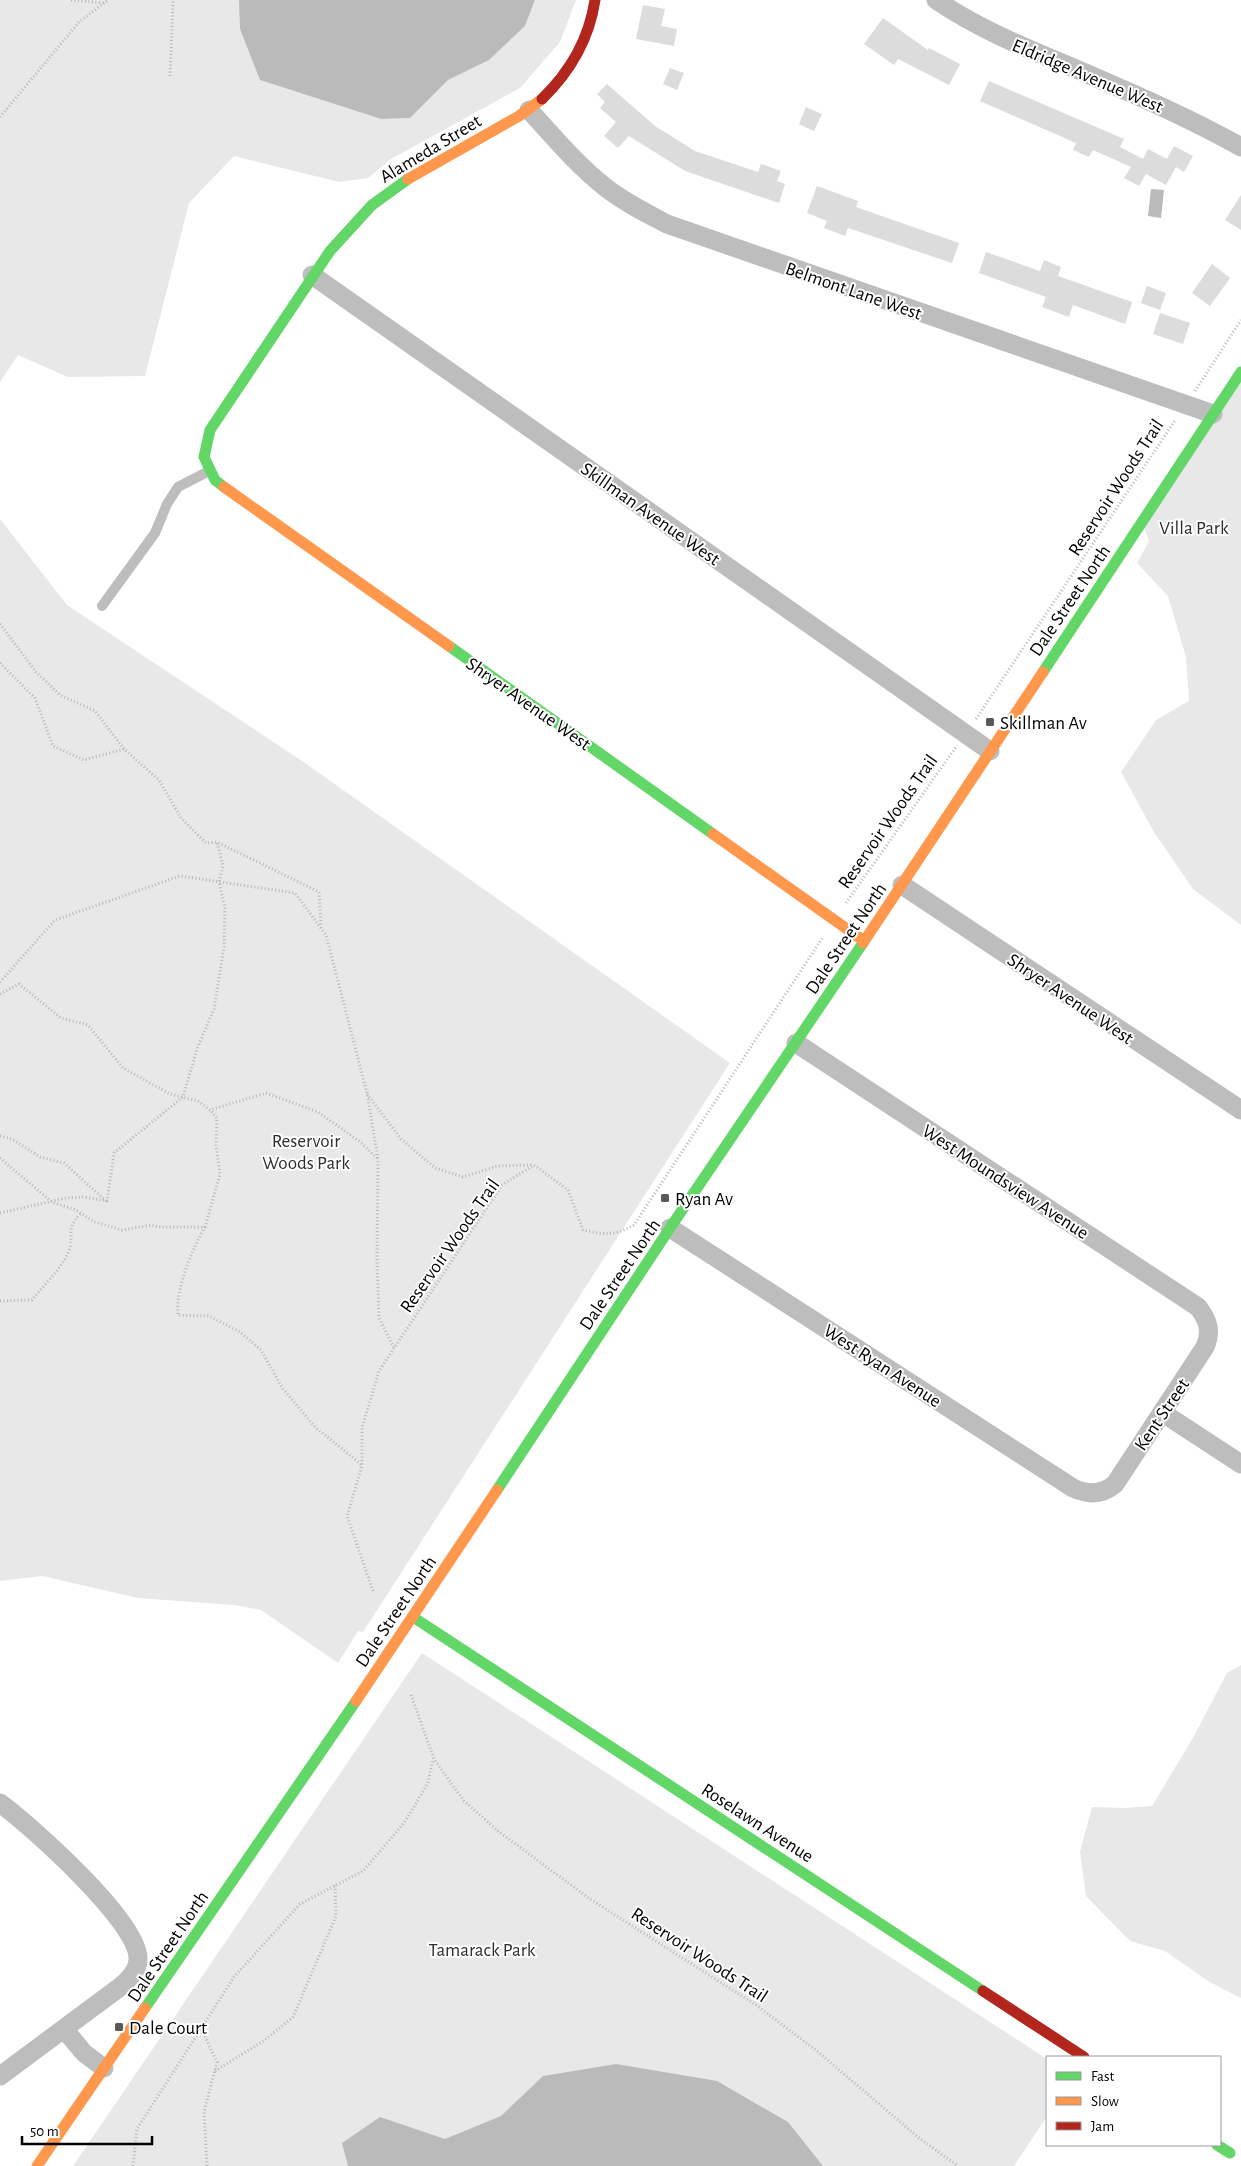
<svg xmlns="http://www.w3.org/2000/svg" width="1241" height="2166" font-family="'Alegreya Sans',sans-serif">
<style>
.green{fill:#e8e8e8}
.water{fill:#bababa}
.building{fill:#dcdcdc}
.lines{fill:none;stroke-linecap:round;stroke-linejoin:round}
.path{stroke:#b8b8b8;stroke-width:3;stroke-dasharray:1 2.5;stroke-linecap:butt}
.lane{stroke:#bdbdbd;stroke-width:10}
.street{stroke:#bdbdbd;stroke-width:19}
.fast{stroke:#63d668;stroke-width:11}
.slow{stroke:#ff974d;stroke-width:11}
.jam{stroke:#b3261e;stroke-width:11}
.poi-dot{fill:#595959;stroke:#fff;stroke-width:2}
.labels{text-anchor:middle;stroke-width:4;stroke-linejoin:round;paint-order:stroke}
.street-label{font-size:19px;fill:#000;stroke:#fff}
.park-label{font-size:19px;fill:#2d2d2d;stroke:#fff}
.poi-label{font-size:19px;fill:#000;stroke:#fff;text-anchor:start}
</style>
<rect width="100%" height="100%" fill="#fff"/>
<!-- green -->
<path class="green" d="M0,0H244L260,80L381,119L410,118L448,80L489,60L525,26L535,0H576L560,42L520,88L391,159L368,178L339,182L234,156L189,203L145,376L68,377L18,355L0,382Z
M1241,372V925L1193,889L1154,832L1121,772L1156,720L1189,701L1186,657L1168,596L1137,563L1149,541L1142,521Z
M0,519L67,605L302,761L730,1063L363,1632L358,1631L338,1663L261,1610L234,1605L138,1598L42,1576L0,1581Z
M422,1653L1047,2059V2116L1014,2166H73Z
M1241,1665V1998L1208,1981L1165,1951L1130,1941L1086,1896L1080,1852L1092,1807L1125,1808L1152,1806L1193,1738L1227,1673Z"/>
<!-- water -->
<path class="water" d="M239,0H535L525,26L489,60L448,80L410,118L381,119L260,80L240,29Z
M1151,189L1164,190L1161,218L1148,216Z
M616,2064L717,2081L788,2122L823,2166H348L342,2143L380,2117L445,2139L501,2116L543,2076Z"/>
<!-- building -->
<path class="building" d="M643,5L665,9L661,26L677,29L674,46L636,39Z
M883,18L928,50L929,48L960,64L949,85L898,59L894,65L864,44Z
M670,68L684,73L677,90L663,84Z
M989,81L1124,139L1120,147L1143,159L1148,149L1167,159L1174,146L1193,156L1184,172L1176,167L1166,185L1146,174L1139,186L1124,178L1131,167L1093,150L1089,157L1073,150L1076,143L980,101Z
M607,84L655,126L695,151L758,172L761,164L781,171L777,181L785,184L779,203L685,171L629,136L618,148L604,136L616,122L600,108L605,102L597,94Z
M806,107L822,114L814,131L799,124Z
M817,186L858,201L856,207L959,243L952,263L848,228L845,236L824,228L827,221L807,213Z
M1241,195V230L1225,220Z
M986,252L1040,271L1044,260L1061,267L1058,276L1132,302L1125,324L1073,305L1069,317L1042,307L1046,297L979,273Z
M1212,264L1230,278L1210,306L1192,293Z
M1147,286L1166,293L1160,310L1141,303Z
M1160,313L1190,323L1183,344L1153,334Z"/>
<g class="lines">
<!-- path -->
<path class="path" d="M71,0L105,3
M170,76L173,0
M0,117L79,22L108,0
M1195,391L1241,320
M0,624L36,672L60,695L95,711L124,749
M0,663L35,698L53,746L84,760L124,749L159,780L181,818L206,843L217,842L319,892L321,927
M976,719L1176,419
M846,903L956,747
M0,982L55,920L180,876L295,893L326,935L367,1093L378,1159L377,1262L379,1318L394,1348
M0,994L19,984L61,1018L88,1025L123,1068L170,1094L198,1101L210,1110L266,1093L318,1112L359,1141L378,1159
M367,1094L401,1139L435,1168L463,1177L498,1166L532,1165
M0,1136L12,1139L40,1157L64,1163L106,1201
M0,1158L52,1202L76,1210L95,1222L122,1230L151,1225L159,1227H205L220,1174L216,1145L217,1118L210,1110
M0,1213L66,1198L84,1197L107,1201L114,1153L183,1097L197,1049L214,1009L224,947L225,908L219,882L223,866L217,842
M205,1227C192,1249 175,1290 178,1315L209,1316L240,1332L261,1350L283,1389L315,1427L362,1465
M0,1301L32,1300C44,1285 60,1270 68,1253C76,1236 63,1232 81,1213
M373,1591L347,1516L362,1466V1428L379,1371L502,1185L534,1165L568,1190L583,1230C605,1235 614,1236 634,1225L823,937
M411,1695L434,1759L464,1801L498,1831L590,1899L756,2005L817,2051L919,2138L958,2166
M202,2030L217,2062L204,2112L207,2166
M215,2071L265,2040L293,2017L336,1916L335,1885
M133,2166L137,2129L234,1977L300,1904L363,1871L404,1823L428,1783L433,1759"/>
<!-- lane -->
<path class="lane" d="M102,606L155,533L167,504L178,487L209,471"/>
<!-- street -->
<path class="street" d="M936,0C977,28 1023,47 1069,66C1127,91 1186,116 1241,147
M529,110C553,136 576,164 605,187C624,202 646,213 667,224L1213,414
M312,275L990,751
M902,885L1241,1110
M670,1228L1073,1488C1088,1495 1102,1495 1115,1484L1205,1347C1212,1331 1208,1320 1198,1307L796,1043
M1163,1413L1241,1464
M0,1803C31,1826 139,1922 138,1959C138,1971 128,1980 120,1987L0,2076
M64,2029L84,2053L104,2068"/>
<!-- fast -->
<path class="fast" d="M224,487L215,480L204,457L210,430L330,251L372,205L408,179
M449,646L713,834
M1043,672L1241,372
M497,1490L670,1228L863,943
M413,1617L983,1991
M145,2008L356,1701
M1217,2145L1230,2153"/>
<!-- slow -->
<path class="slow" d="M408,179L519,116L542,99
M224,487L449,646
M713,834L864,941
M863,943L1043,672
M356,1701L497,1490
M37,2166L145,2008"/>
<!-- jam -->
<path class="jam" d="M542,99C571,71 589,40 595,0
M983,1991L1084,2057"/>
</g>
<!-- markers -->
<g class="poi-dot">
<rect x="985" y="717" width="10" height="10" rx="2.5"/>
<rect x="660" y="1193" width="10" height="10" rx="2.5"/>
<rect x="114" y="2022" width="10" height="10" rx="2.5"/>
</g>
<g class="labels">
<!-- street labels -->
<g class="street-label">
<text transform="translate(1088 75) rotate(23)" y="7">Eldridge Avenue West</text>
<text transform="translate(430 148) rotate(-31)" y="7">Alameda Street</text>
<text transform="translate(854 290) rotate(19)" y="7">Belmont Lane West</text>
<text transform="translate(1115 487) rotate(-57)" y="7">Reservoir Woods Trail</text>
<text transform="translate(651 513) rotate(35)" y="7">Skillman Avenue West</text>
<text transform="translate(1069 600) rotate(-56)" y="7">Dale Street North</text>
<text transform="translate(529 703) rotate(35)" y="7">Shryer Avenue West</text>
<text transform="translate(887 821) rotate(-55)" y="7">Reservoir Woods Trail</text>
<text transform="translate(845 938) rotate(-56)" y="7">Dale Street North</text>
<text transform="translate(1071 998) rotate(34)" y="7">Shryer Avenue West</text>
<text transform="translate(1006 1181) rotate(33)" y="7">West Moundsview Avenue</text>
<text transform="translate(449 1245) rotate(-55)" y="7">Reservoir Woods Trail</text>
<text transform="translate(619 1274) rotate(-56)" y="7">Dale Street North</text>
<text transform="translate(883 1365) rotate(33)" y="7">West Ryan Avenue</text>
<text transform="translate(1161 1414) rotate(-56)" y="7">Kent Street</text>
<text transform="translate(395 1611) rotate(-56)" y="7">Dale Street North</text>
<text transform="translate(758 1822) rotate(33)" y="7">Roselawn Avenue</text>
<text transform="translate(167 1946) rotate(-56)" y="7">Dale Street North</text>
<text transform="translate(700 1954) rotate(33)" y="7">Reservoir Woods Trail</text>
</g>
<!-- park labels -->
<g class="park-label">
<text x="1194" y="534">Villa Park</text>
<text x="306" y="1147">Reservoir<tspan x="306" dy="22">Woods Park</tspan></text>
<text x="482" y="1956">Tamarack Park</text>
</g>
<!-- poi labels -->
<g class="poi-label">
<text x="1000" y="729">Skillman Av</text>
<text x="675" y="1205">Ryan Av</text>
<text x="129" y="2034">Dale Court</text>
</g>
</g>
<!-- legend -->
<rect x="1046" y="2056" width="175" height="90" fill="#ffffff" stroke="#999999"/>
<rect x="1056" y="2072" width="25" height="8" fill="#63d668" stroke="#999999"/>
<text x="1091" y="2081" font-size="15" fill="#000000">Fast</text>
<rect x="1056" y="2097" width="25" height="8" fill="#ff974d" stroke="#999999"/>
<text x="1091" y="2106" font-size="15" fill="#000000">Slow</text>
<rect x="1056" y="2122" width="25" height="8" fill="#b3261e" stroke="#999999"/>
<text x="1091" y="2131" font-size="15" fill="#000000">Jam</text>
<!-- scale -->
<path d="M22 2136v8h130v-8" fill="none" stroke="#000000" stroke-width="2.5"/>
<text x="30" y="2136" font-size="15" fill="#000000" stroke="#ffffff" stroke-width="4" paint-order="stroke">50 m</text>
</svg>
